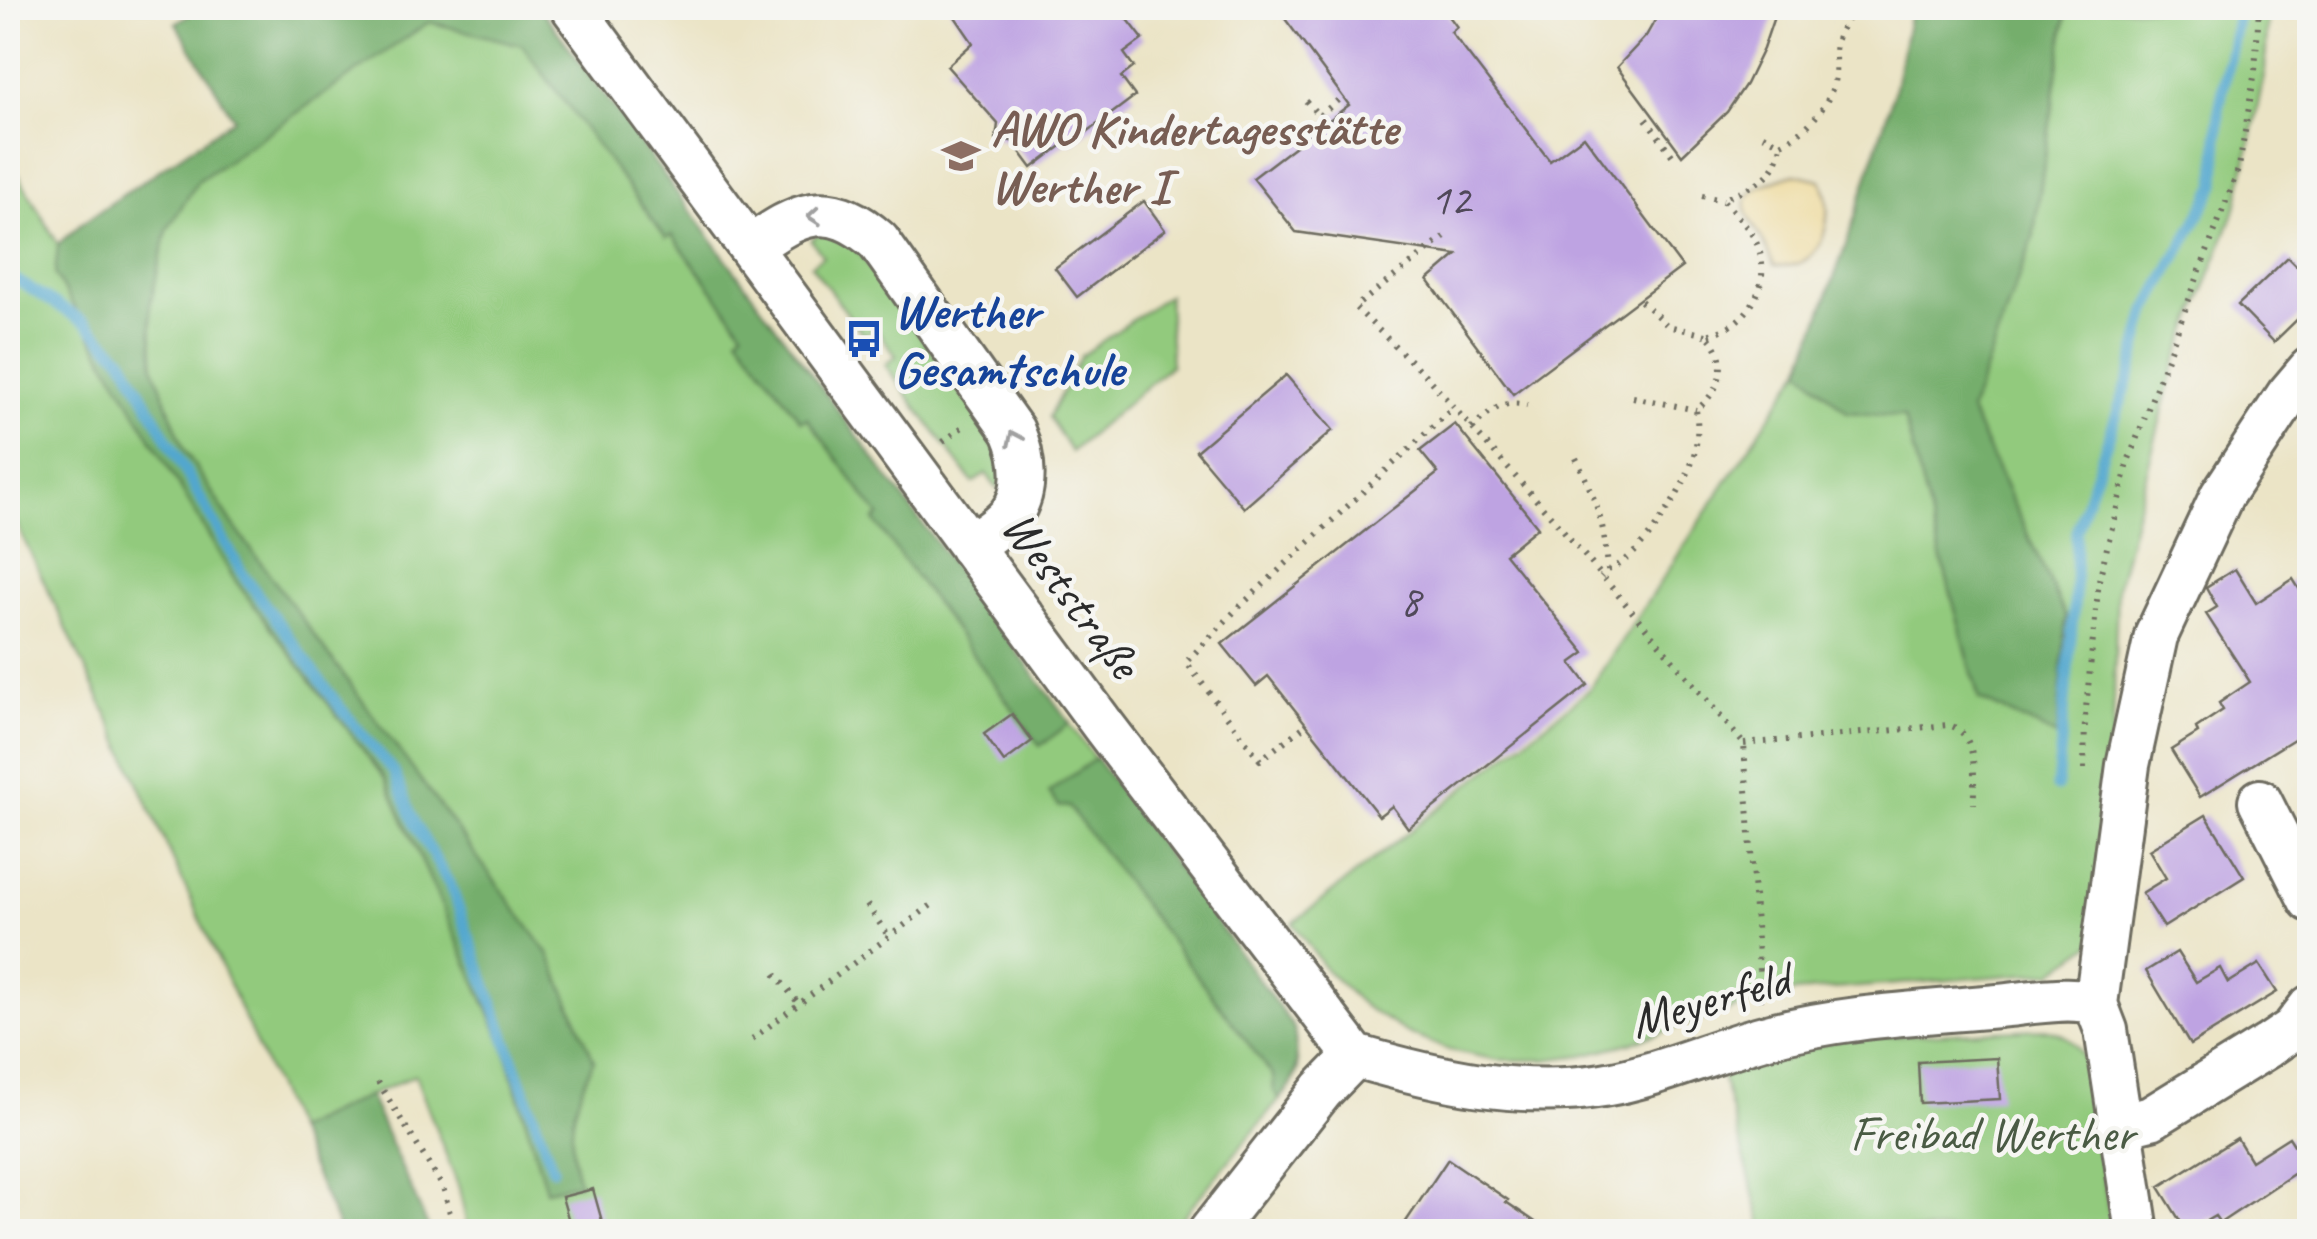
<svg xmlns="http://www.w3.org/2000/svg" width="2317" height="1239" font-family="Caveat,sans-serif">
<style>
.green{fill:#92ca7d;stroke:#5e7a54;stroke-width:2.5}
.forest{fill:#75ae6c;stroke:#506c4c;stroke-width:2.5}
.sand{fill:#eeda9e;stroke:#8c8264;stroke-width:2.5}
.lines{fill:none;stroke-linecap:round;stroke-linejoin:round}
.stream{stroke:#52a7ce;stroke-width:11}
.building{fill:#bea3e2}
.minor-casing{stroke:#6e6c61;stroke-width:48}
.path{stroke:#6e6c61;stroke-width:6;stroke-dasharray:2.5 8;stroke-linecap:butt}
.minor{stroke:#fff;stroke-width:42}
.oneway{stroke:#a0a0a0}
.labels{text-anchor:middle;stroke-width:9;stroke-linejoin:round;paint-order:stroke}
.number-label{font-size:45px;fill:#504959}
.education-label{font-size:50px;font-weight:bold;fill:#785e54;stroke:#f6f6f2;text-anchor:start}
.transit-label{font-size:50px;font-weight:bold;fill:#164399;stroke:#f6f6f2;text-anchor:start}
.street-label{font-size:50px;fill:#2b2b2b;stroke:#f6f6f2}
.park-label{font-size:50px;fill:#4a5b44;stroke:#f6f6f2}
</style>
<rect width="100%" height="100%" fill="#f6f6f2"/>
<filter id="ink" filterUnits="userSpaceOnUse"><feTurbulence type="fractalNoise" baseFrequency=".01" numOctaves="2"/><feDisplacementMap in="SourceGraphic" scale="20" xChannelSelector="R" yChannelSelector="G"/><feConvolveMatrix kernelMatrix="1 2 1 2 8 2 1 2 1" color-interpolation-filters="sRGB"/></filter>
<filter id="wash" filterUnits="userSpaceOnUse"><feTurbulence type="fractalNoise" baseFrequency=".0048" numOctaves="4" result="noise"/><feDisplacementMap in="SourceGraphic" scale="40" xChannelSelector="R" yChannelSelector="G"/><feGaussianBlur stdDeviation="2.25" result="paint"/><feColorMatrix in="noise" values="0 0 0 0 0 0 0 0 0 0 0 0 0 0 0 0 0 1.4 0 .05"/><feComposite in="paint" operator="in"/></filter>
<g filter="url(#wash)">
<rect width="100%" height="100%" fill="#ebe4c6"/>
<!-- green -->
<path class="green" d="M396,8H540L1294,1028L1298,1069L1291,1086L1171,1231H468L459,1188L415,1075L295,1130L115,731L8,506V157L58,244L81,224Z
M2067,8H2268L2265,70L2238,202L2173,371L2117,588L2112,767L2094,942L2053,972L1782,993L1627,1044L1583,1055L1544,1060H1497L1449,1050L1407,1033L1364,1006L1325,969L1293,923L1589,690L1801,369L1847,412L1904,417L1979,699L2066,617L1970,411L2033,238Z
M822,231L855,247L997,439L1002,482L997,489L986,473L973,483L885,365L896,356L876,328L864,336L811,265L823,256L811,240Z
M1168,295L1171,365L1071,452L1049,417L1081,356Z
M2044,1029C2066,1033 2075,1040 2085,1062L2112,1231H1764L1721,1072L1845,1038Z"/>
<!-- forest -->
<path class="forest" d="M199,8H540L1070,723L1040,746L874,520L879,516L807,418L801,421L738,336L743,331L672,235L666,238L522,45L429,22L198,181L167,230L150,305L154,368L184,449L234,526L550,956L594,1060C572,1107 565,1132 579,1183L546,1190L503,1043L385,779L234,579L55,275L58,245L81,224L234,119L176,23Z
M1911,8H2067L2033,238L1970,411L2066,617L2057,736L1979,699L1904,417L1847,412L1801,369L1847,242L1894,92Z
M1096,758L1294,1028C1297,1060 1302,1073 1280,1099L1274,1091L1273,1076L1069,807L1059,806L1049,792Z
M369,1095L430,1231H340L295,1130Z"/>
<!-- sand -->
<path class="sand" d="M1795,174L1821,180C1837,216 1823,274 1774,265C1755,212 1711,198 1795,174Z"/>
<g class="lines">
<!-- stream -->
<path class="stream" d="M8,275L86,323L123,359L242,573L339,706L394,772L415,824L451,887L553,1169
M2057,787L2075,596L2076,531L2130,376L2147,311L2216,184L2219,109L2237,19L2235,8"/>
</g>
<g id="blocks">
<!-- building -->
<path class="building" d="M949,8H1119L1143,39L1124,53L1134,67L1121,77L1135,96L1071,144L1068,141L1032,168L1012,141L996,139L998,124L947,66L973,43Z
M1277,8H1443L1457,27L1451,32L1550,161L1584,136L1682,267L1513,394L1428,280L1457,255L1296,232L1253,178L1349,105Z
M1662,8H1777L1763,49L1746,84L1727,112L1682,155L1617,67L1646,36Z
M1144,201L1165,230L1077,297L1055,268Z
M2288,257L2310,279V307L2274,342L2238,305Z
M1286,375L1333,430L1244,508L1196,451Z
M1455,424L1538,527L1505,554L1585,653L1571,663L1588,685L1408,828L1392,806L1379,816L1268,676L1256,686L1222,644L1438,473L1420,451Z
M2235,569L2256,603L2293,579L2310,606V729L2200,797L2171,750L2198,733L2196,728L2223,710L2219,703L2250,682L2206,614L2217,607L2206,587Z
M1012,714L1032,741L1004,762L984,734Z
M2206,815L2244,877L2164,927L2142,893L2166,878L2149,850Z
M2177,952L2196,982L2220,968L2228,983L2259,964L2277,992L2190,1045L2146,971Z
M1997,1058L2000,1099L1920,1103L1918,1062Z
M2289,1137L2307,1165L2220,1223L2215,1216L2187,1232L2159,1187L2237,1138L2251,1161Z
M1448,1159L1508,1200L1506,1202L1550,1232H1399Z
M593,1189L605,1232H572L562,1197Z"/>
</g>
</g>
<g filter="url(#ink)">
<use href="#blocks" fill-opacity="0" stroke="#6e6c61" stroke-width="2.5"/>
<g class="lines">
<!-- minor casing -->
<g class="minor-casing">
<path id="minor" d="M573,8L1105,728L1355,1056
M751,247C798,213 829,197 878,241L1013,431C1024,456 1029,493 1009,516C999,528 983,537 970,546
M2260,801L2310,900
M1355,1056C1434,1079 1519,1099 1603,1085C1658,1076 1710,1052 1764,1037C1840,1016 1920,1013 1998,1006C2024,1004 2073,994 2096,1004
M2119,1126L2151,1118L2268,1046L2293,1029L2310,1007
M1210,1232L1322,1090L1355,1056
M2137,1232L2106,1030L2096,1004L2128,765L2156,636L2222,495L2288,395L2310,369"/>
</g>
<!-- path -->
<path class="path" d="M1306,101L1319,116L1343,96
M1646,119L1674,158
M1763,135L1781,144C1806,132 1832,105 1835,76C1836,65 1834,54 1836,43C1839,30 1848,18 1856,8
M1702,196L1723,200
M1445,237L1355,307L1425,375L1563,530L1744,744L1761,1001
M1641,301L1668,326L1706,335
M1633,397L1696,410
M1471,428C1490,412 1501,399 1527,405
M943,442L965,425
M1576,458C1596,500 1605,523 1608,570L1601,577
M1608,570C1638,561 1681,495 1691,465C1697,447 1699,429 1696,410C1721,391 1732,358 1706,335C1748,327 1774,284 1757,244C1750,228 1735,214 1723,200C1753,183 1776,182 1781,144
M1302,728L1260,760L1186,662L1235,611L1453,408
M1744,744L1949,725C1980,735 1973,777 1974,804
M2084,769L2085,718L2099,580L2129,459L2239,167L2255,71L2259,8
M867,905L889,937
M775,974L799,1004
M752,1039L934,903
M378,1082L443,1187L455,1232"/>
<!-- minor -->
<use href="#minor" class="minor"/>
</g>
<!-- one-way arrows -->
<defs><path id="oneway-chevron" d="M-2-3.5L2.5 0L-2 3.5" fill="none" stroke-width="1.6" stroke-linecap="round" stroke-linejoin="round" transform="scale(2.5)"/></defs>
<g class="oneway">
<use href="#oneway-chevron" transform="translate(814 216) rotate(175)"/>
<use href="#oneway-chevron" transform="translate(1014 438) rotate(-115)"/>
</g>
</g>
<!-- icons -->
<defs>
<g id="school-bare" transform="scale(3)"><path d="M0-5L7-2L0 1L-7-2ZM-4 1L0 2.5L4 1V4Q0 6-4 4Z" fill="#8d6e63" stroke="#f6f6f2" stroke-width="2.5" paint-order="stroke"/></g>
<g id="bus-bare" transform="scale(3)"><path d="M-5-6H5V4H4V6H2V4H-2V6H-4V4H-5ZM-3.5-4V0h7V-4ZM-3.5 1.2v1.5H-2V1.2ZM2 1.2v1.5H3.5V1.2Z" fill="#1a4fb4" stroke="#f6f6f2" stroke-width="2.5" paint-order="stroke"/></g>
</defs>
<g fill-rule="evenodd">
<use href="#school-bare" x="961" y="156"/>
<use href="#bus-bare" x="864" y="339"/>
</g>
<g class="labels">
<!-- number labels -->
<g class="number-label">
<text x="1450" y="214">12</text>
<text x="1410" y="615">8</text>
</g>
<!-- education labels -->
<g class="education-label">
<text x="991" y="145">AWO Kindertagesstätte<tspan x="991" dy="58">Werther I</tspan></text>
</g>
<!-- transit labels -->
<g class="transit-label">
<text x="894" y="328">Werther<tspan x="894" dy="58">Gesamtschule</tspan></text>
</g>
<!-- street labels -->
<g class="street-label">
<text transform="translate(1073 593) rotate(53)" y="18">Weststraße</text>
<text transform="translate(1709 998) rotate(-16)" y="18">Meyerfeld</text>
</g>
<!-- park labels -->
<g class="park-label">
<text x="1992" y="1150">Freibad Werther</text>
</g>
</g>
<!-- margin -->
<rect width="2317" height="1239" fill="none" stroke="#f6f6f2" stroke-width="40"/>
</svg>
